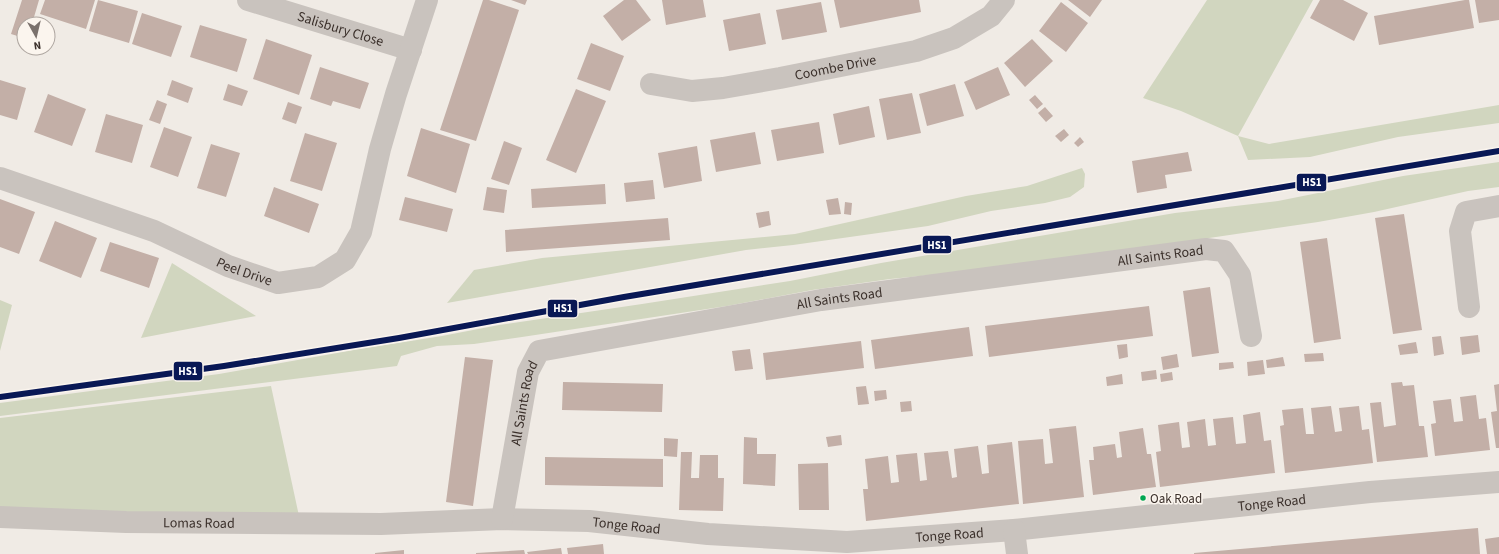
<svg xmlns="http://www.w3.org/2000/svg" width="1499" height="554" font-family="'Source Sans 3',sans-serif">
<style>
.green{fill:#d1d6bf}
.building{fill:#c3afa7}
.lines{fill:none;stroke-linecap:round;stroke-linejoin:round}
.minor{stroke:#c9c3be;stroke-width:22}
.rail-1-casing{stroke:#fbf5ee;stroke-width:9}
.rail-1{stroke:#091855;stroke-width:6}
.bus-dot{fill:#00a651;stroke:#fbf5ee;stroke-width:1.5}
.labels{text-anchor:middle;stroke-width:3;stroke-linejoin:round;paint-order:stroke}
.bus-label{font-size:13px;fill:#3b302b;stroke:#fbf5ee;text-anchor:start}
.street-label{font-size:14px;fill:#3b302b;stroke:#fbf5ee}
.line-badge{stroke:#fbf5ee;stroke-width:1.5}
.badge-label{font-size:11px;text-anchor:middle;font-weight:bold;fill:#fff}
</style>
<rect width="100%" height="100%" fill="#f0ebe5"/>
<!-- green -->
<path class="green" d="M1207,0H1313L1238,136L1269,144L1499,105V123L1398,137L1310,157L1248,160L1238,136L1181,111L1143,98Z
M1499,162V187L1468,191L1374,212L1318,222L1046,262L973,271L890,279L812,290L727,306L522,337L474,344L437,346L401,356L397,366L0,416V403L219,374L354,350L442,336L499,325L642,304L790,281L881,263L1175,213L1278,201L1403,176Z
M1082,168L1085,174L1084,187L1070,197L1045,203L991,211L928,226L793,245L746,250L447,303L474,270L542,258L795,234L966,196L1027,186Z
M172,263L256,316L141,338Z
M0,300L12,305L0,351Z
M271,386L299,516L0,510V418Z"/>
<!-- building -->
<path class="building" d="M22,0H39L32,24H24V38L11,34Z
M45,0H95L86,29L40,14Z
M98,0L138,11L129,43L89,31Z
M483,0H489L519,10L476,141L440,130Z
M511,0H527L525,5Z
M624,0H636L651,20L622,41L603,16Z
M662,0H703L706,17L666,25Z
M834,0H919L921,12L840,28Z
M1068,0H1102L1090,17Z
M1320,0H1343L1368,13L1354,41L1310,18Z
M1465,0H1469L1474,28L1379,45L1374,16Z
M1475,0H1499V20L1479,23Z
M821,2L827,32L782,40L776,10Z
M1061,2L1088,23L1066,52L1039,31Z
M142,13L182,26L171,57L132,44Z
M760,13L766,44L729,51L723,20Z
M200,25L247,39L237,72L190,57Z
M266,39L312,55L299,95L253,79Z
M1032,39L1053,61L1025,87L1004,63Z
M591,43L624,56L610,91L577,79Z
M320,67L369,83L360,109L333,101L331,106L310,99Z
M998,67L1010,95L976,110L964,82Z
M0,80L26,88L17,120L0,115Z
M172,80L193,88L188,103L167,95Z
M228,84L248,91L242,106L223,100Z
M955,84L964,116L927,126L919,94Z
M576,89L606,101L576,173L546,160Z
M912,93L921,133L887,140L879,99Z
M48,94L86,109L72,146L34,132Z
M1035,95L1043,104L1037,109L1029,100Z
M157,100L167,104L160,124L149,120Z
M288,102L302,107L296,124L282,119Z
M869,106L875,137L839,145L833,114Z
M1045,107L1053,116L1046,122L1038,113Z
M106,114L143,125L132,163L95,152Z
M819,122L824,153L777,161L771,130Z
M164,127L192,137L178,177L150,167Z
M421,128L470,144L456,193L407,176Z
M1064,129L1069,135L1061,142L1055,136Z
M755,132L761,164L716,172L710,140Z
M305,133L337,143L322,191L290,181Z
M1080,137L1084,142L1078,147L1074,143Z
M504,141L522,148L509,185L491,179Z
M211,144L240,153L226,197L197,188Z
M697,146L702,181L664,188L658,153Z
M1188,152L1192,171L1165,175L1167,188L1137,193L1132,161Z
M653,180L655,199L626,202L624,183Z
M605,184L606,204L532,208L531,189Z
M274,187L319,204L309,233L264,216Z
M487,187L507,190L504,213L483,210Z
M405,197L453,209L447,232L399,220Z
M838,198L841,214L829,215L826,200Z
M0,199L35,212L19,254L0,247Z
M845,202L852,203L851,215L844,214Z
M769,211L771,225L759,228L756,213Z
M1404,214L1422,330L1393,334L1375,218Z
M668,218L670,240L506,252L505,230Z
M55,221L97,238L81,278L39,261Z
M1327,238L1341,339L1314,343L1300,242Z
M110,242L159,258L149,288L100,271Z
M1210,287L1219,353L1192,357L1183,291Z
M1149,306L1153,336L989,357L985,326Z
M969,327L973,356L875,369L871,340Z
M1478,335L1480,352L1462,355L1460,337Z
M1441,336L1444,354L1434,356L1432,337Z
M861,341L864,368L766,380L763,353Z
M1416,342L1418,353L1400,355L1398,345Z
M1127,344L1128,357L1119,359L1117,345Z
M750,349L753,369L735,371L732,351Z
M1323,353L1324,361L1305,362L1304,354Z
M1177,354L1179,367L1163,370L1161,357Z
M465,357L493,360L473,506L446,502Z
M1283,357L1285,366L1267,368L1266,360Z
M1263,360L1265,374L1248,376L1247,362Z
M1233,362L1234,368L1219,370V363Z
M1156,370L1157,379L1142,381L1141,372Z
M1172,372L1173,380L1161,382L1160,374Z
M1122,374L1123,384L1107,386L1106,377Z
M563,382L663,384L662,412L562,410Z
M1402,382L1403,386L1414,385L1419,426H1424L1428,457L1377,462L1370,403L1381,402L1384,427L1396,425L1391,383Z
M1499,384V448H1496L1491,412L1497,411L1494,385Z
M866,386L869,404L858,405L856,387Z
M886,390L887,399L875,401L874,391Z
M1476,395L1479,419L1486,418L1490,450L1435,456L1431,424L1436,423L1433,401L1451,399L1454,422L1463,421L1460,397Z
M911,401L912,411L901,412L900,402Z
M1331,406L1335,432L1342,431L1339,408L1359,406L1362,430L1369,429L1373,463L1285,473L1280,426L1284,425L1282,410L1303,408L1306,434H1314L1311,408Z
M1260,412L1264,441L1271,440L1275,473L1160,487L1156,452L1161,451L1158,425L1179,422L1182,448L1190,447L1187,422L1205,419L1208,446L1216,445L1213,419L1233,417L1236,444L1246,443L1243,415Z
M1076,426L1084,497L1023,504L1018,441L1043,439L1045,464L1053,463L1049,429Z
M1143,428L1147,454H1151L1156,487L1093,495L1089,460H1094L1093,447L1115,444L1117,458L1122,457L1119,432Z
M841,435L842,445L828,447L826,437Z
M744,437L757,438V454H776L775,486L743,484Z
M664,438L678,439L677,457L664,456Z
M1012,442L1019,504L866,521L863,489H868L865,459L888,456L891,483L899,482L896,455L917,453L920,481L927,480L924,453L948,451L952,478L957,477L954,449L978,446L982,474L989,473L987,445Z
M681,452H692L691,478H699L700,455H718V478H724L723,511L679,510Z
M545,457L663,459V487L545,485Z
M828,463L829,510H799L798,464Z
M1478,528L1480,554H1194V553Z
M1499,537V554H1487L1485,539Z
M603,544L604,554H568L567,548Z
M561,548L562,554H528L527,552Z
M404,550V554H375V553Z
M524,550L525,554H476V553Z"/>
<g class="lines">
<!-- minor -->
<g class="minor">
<path id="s1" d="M248,0L411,50"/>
<path id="s2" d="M651,84L692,91L723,88L780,78L916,51L954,38L991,16L1004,0"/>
<path id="s3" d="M0,178L154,231L228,266L278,283L318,277L345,260L361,232L380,149L396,94L427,0"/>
<path d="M1469,307L1460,231L1466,212L1499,206"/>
<path id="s4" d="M0,517L126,522L381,524L502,519L589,521L708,534L847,542L1014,530L1370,492L1499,482"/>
<path id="s5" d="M502,519L528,372L539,351L821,300L1206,249L1224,251L1240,275L1251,336"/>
<path d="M1014,530L1017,554"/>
</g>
<!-- rail-1 casing -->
<g class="rail-1-casing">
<path id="rail-1" d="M0,397L224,366L399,338L624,297L1499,151"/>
</g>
<!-- rail-1 -->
<use href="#rail-1" class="rail-1"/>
</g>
<!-- markers -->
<circle class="bus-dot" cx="1143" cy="498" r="3.5"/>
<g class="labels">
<!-- bus labels -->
<g class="bus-label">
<text x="1150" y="503">Oak Road</text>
</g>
<!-- street labels -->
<g class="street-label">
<text dy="5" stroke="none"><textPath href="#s1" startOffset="97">Salisbury Close</textPath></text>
<text dy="5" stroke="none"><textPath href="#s2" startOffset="187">Coombe Drive</textPath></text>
<text dy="5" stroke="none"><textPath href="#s5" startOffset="802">All Saints Road</textPath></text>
<text dy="5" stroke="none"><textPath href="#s3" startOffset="262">Peel Drive</textPath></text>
<text dy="5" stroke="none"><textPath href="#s5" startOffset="478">All Saints Road</textPath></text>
<text dy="5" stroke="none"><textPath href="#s5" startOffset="118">All Saints Road</textPath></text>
<text dy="5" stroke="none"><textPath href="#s4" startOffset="1275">Tonge Road</textPath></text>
<text dy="5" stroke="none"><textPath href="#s4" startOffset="199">Lomas Road</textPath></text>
<text dy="5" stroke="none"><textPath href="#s4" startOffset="627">Tonge Road</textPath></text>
<text dy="5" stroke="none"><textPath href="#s4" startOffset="951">Tonge Road</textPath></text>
</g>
</g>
<g class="line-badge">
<rect x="1296" y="173" width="31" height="19" rx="4" fill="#091855"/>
<rect x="922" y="235" width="30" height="19" rx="4" fill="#091855"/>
<rect x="547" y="299" width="31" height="19" rx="4" fill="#091855"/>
<rect x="173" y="361" width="30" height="20" rx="4" fill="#091855"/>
</g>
<g class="badge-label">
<text x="1312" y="186">HS1</text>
<text x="937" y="249">HS1</text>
<text x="563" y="312">HS1</text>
<text x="188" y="375">HS1</text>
</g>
<!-- north arrow -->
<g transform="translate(36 36) rotate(172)"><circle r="19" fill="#fbf5ee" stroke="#aea6a0"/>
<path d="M0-3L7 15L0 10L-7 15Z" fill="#7a716c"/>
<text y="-6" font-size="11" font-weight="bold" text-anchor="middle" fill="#3b302b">N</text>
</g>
</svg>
